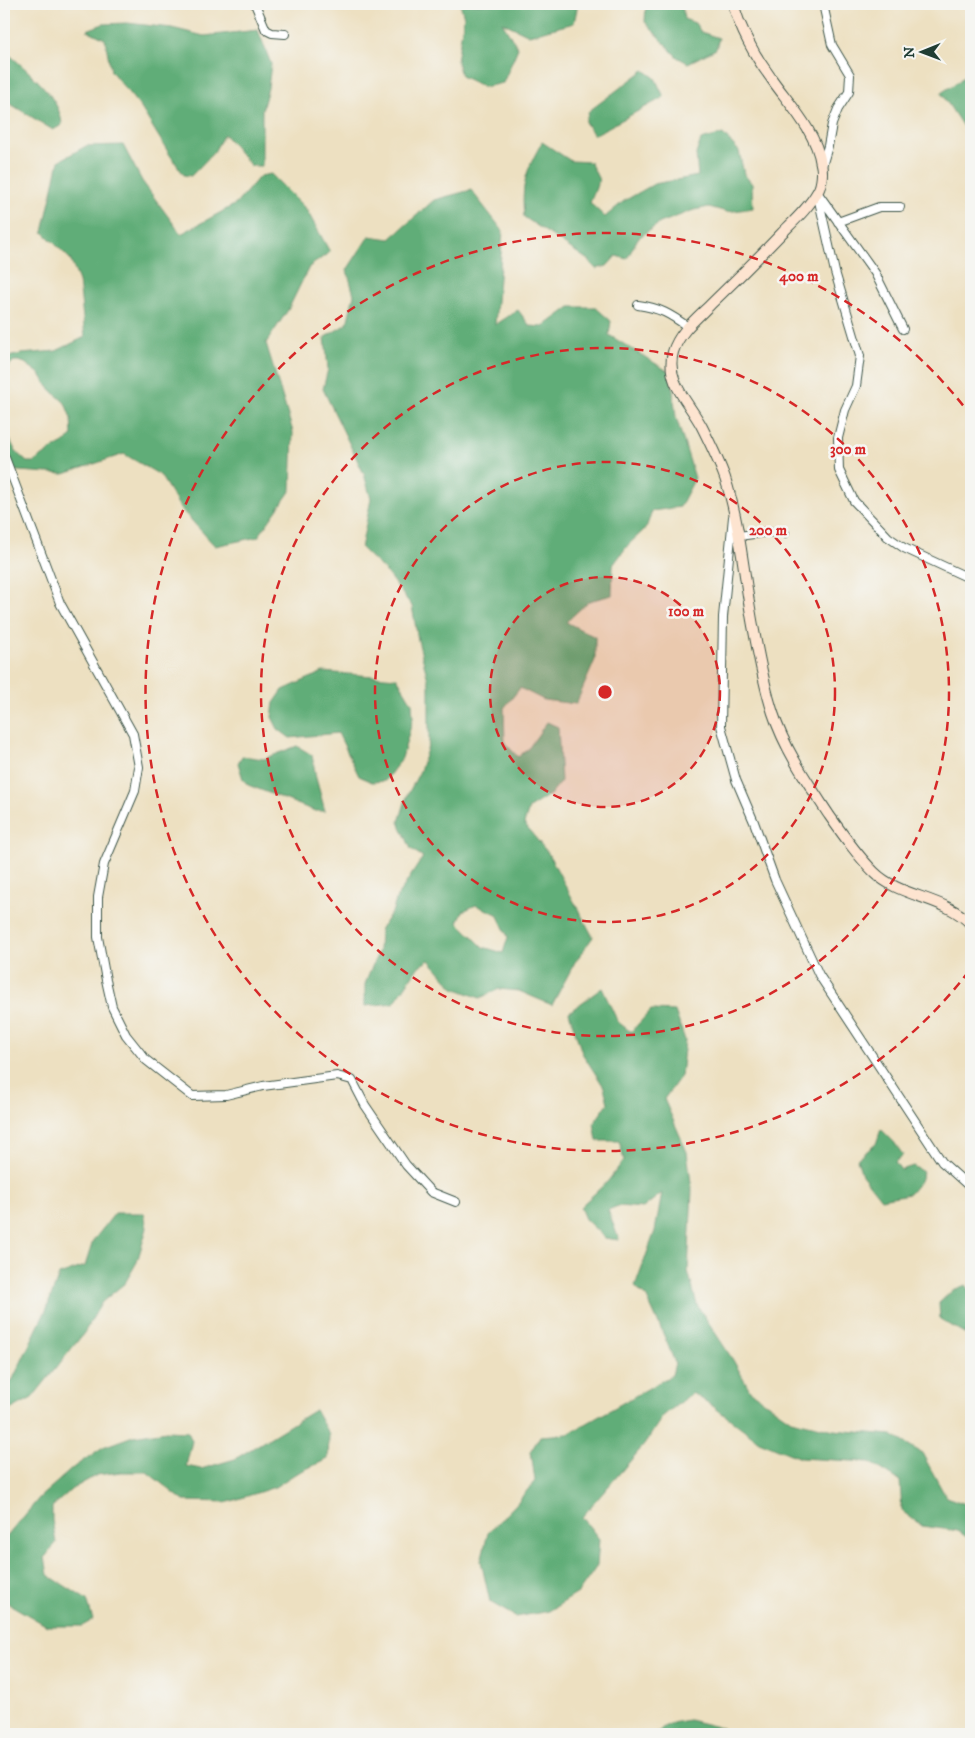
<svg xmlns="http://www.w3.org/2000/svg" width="975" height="1738" font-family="'IM FELL DW Pica',serif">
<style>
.forest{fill:#60ad78;stroke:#407556;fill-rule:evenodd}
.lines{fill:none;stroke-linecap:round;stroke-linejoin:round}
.minor-casing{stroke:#3e5549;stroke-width:10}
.secondary-casing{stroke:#3e5549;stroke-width:12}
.minor{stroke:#fff;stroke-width:8}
.secondary{stroke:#fde4d0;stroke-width:10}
.ring{fill:none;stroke:#d62828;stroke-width:2.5;stroke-dasharray:9 6}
.centre{fill:#d62828;stroke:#f6f6f2;stroke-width:2.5}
.ring-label{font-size:15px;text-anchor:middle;font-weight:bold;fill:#d62828;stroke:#f6f6f2;stroke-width:5;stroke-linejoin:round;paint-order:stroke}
</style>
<rect width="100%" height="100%" fill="#f6f6f2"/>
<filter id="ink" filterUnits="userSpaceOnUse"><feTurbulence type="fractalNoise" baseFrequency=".02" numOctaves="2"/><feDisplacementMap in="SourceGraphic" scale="10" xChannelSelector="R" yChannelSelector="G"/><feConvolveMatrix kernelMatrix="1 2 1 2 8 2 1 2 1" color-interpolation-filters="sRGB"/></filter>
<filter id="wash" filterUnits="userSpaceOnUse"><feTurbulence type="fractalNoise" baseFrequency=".0096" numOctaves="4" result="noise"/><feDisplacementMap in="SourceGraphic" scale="20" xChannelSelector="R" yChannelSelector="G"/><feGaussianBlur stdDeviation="1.12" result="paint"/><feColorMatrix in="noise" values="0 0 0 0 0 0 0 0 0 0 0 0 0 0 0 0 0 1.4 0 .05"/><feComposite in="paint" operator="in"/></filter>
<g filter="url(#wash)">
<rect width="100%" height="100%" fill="#ede0c1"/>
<!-- forest -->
<path class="forest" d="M460,4H578L574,23L529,35L502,22L518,48L503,83L484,87L461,76L457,61L464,17Z
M646,4H682L684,19L695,23L701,32L719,38L716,49L688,63L677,57L645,22Z
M127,23L172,28L204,36L258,30L271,64L268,88L262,110V166H251L224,134L214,152L191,176L184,175L170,155L141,108L111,71L105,39L87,30L103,24Z
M4,50C24,68 61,96 62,125L53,130L4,100Z
M971,68V139L941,93L959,81Z
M644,70L655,78L664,97L594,135L585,122L589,111Z
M723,134L739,151L744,174L752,184L753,208L727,212L709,207L694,210L660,223L638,238L627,259L616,256L607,266L596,269L588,260L524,217C521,183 526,171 542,142L571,161L590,162L599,180L590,203L605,217L624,201L654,184L698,176L696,154L701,140Z
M123,145L142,181L181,234L236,204L260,176L271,174L306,209L330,252L309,267L288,310L266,343L293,432L291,490L258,537L215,546L181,509L160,475L124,454L64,474L4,470V432H6L16,452L27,462H34L54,448L67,441L72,435L71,418L65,403L48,387L40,374L25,363L19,361H14L4,370V358L21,354L56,351L85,337L79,281L70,259L43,232L59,161L86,146Z
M471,190L503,231L495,325L518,310L530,326L543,327L570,307H595L611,321L609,335L671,373L676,417L695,478L680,507L652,511L646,528L628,545L613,565L612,595L589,601L566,622L595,637V660L576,704L544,700L520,688L504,708L505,743L518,757L528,749L547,722L558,727L561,781L551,794L529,808L524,824L548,853L593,937L575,962L552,1005L519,991L499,989L480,998L454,988L429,960L419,966L394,1003L365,1006V984L379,950L380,930L393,910L397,897L423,857L411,849L399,822L407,796L420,771L429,743V684L418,640L412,606L385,571L361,548L371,499L364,474L323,389L328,369L325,337L347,324L354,295L347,270L369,236L390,239L434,200ZM476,905L497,914L508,937L503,953L483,947L458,922L463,911Z
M323,672L397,678L412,703L413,718L402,758L385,781L372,782L359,776L338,733L290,738L278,729L272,717L274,703L283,690Z
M297,746L312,755L316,778L325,811H315L248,785L243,779L238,763L242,756L264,759Z
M602,988L618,1022L631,1032L651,1010L675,1011L685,1040L681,1076L664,1099L687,1152L692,1190L688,1271L697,1305L733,1360L751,1392L791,1420L834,1430L892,1435L922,1453L946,1497L971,1506V1540L958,1531L922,1526L902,1511L900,1481L870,1462L800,1458L759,1441L710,1404L692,1393L663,1416L644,1445L582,1517L599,1539L597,1566L578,1593L549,1611L516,1617L490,1602L481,1561L488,1533L516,1504L535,1481L531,1451L540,1436L568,1434L672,1375L675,1363L666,1340L647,1298L635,1286L655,1231L662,1193L643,1208L618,1206L608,1210L619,1240L605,1238L585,1219L580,1207L608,1181L624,1160L619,1141H597L594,1123L608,1103L604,1087L582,1053L569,1012Z
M881,1129L894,1142L903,1155L895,1162L901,1170L913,1166L923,1172L920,1181L909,1194L881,1199L862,1175L857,1159L876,1144Z
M115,1213H144L147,1228L137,1262L125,1283L102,1302L84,1333L32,1398L4,1413V1382L12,1381L47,1308L59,1275L85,1266L93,1241Z
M966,1285L971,1292V1337L940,1319L939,1303L953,1290Z
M315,1410L329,1435L328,1459L295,1474L275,1487L229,1502L184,1501L147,1472H121L97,1475L72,1489L52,1507V1520L56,1543L45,1557L48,1575L87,1600L93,1620L82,1626H47L4,1601V1540L40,1497L74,1467L103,1447L133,1436L166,1431L188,1432L192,1441L186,1466L201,1469L235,1459Z
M689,1720L722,1728L729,1734H657C664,1723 676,1722 689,1720Z"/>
</g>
<g filter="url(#ink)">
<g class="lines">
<!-- minor casing -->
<g class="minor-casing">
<path id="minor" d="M255,4L266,30L272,33L285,34
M822,166L828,146L832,124L838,109L849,92L850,75L832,45L823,4
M838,222L879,207H900
M638,305C660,308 670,314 688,327
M903,329L875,273L817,192L835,272L860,356L856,386L845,410L838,438L839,470L854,501L888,537L904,548L971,579
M4,455L60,603L133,734L139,767L135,791L104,864L98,897V937L106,980L112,1007L126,1035L146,1060L192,1096L226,1095L263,1086L337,1076L352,1080L365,1105L406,1165L431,1192L456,1202
M733,517L723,617L721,726L736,780L754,822L775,880L819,975L942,1162L971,1188
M739,536L768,532L785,533"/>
</g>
<!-- secondary casing -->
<g class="secondary-casing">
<path id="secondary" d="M733,4C741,31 754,55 771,78C789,104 816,131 821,164C823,171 822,184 818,191C809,207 795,220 782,233C759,257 735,281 711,304C697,318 679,332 673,352C665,382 689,402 702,427C710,443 719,461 725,478C741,527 744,580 754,631C759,658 764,686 773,713C785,750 808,783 829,815C843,835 857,855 874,872C900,898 944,896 971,924"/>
</g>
<!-- minor -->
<use href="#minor" class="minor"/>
<!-- secondary -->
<use href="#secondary" class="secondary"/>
</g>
</g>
<!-- distance rings -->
<circle cx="605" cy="692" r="115" fill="#d62828" fill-opacity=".12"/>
<g class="ring">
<circle cx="605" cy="692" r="115"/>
<circle cx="605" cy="692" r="230"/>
<circle cx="605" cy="692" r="344"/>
<path d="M969 971A459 459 0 1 1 969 413"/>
</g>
<circle cx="605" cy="692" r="8" class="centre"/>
<g class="ring-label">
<text x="799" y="281">400 m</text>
<text x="848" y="454">300 m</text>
<text x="768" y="535">200 m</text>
<text x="686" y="616">100 m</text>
</g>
<!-- margin -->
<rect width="975" height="1738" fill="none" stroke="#f6f6f2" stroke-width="20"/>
<!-- north arrow -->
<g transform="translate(922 52) rotate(269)" stroke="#f6f6f2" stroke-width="4" paint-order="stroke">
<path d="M0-4L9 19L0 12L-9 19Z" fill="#1f3d34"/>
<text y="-8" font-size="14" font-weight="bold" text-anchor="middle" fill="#1f3d34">N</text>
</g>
</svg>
